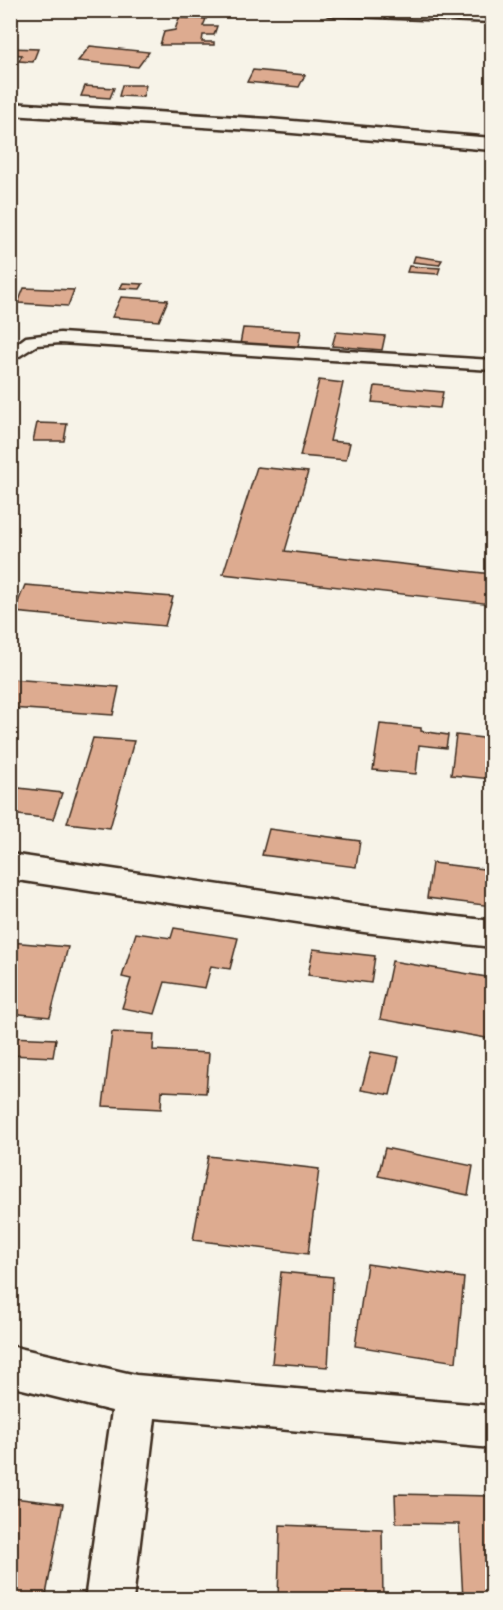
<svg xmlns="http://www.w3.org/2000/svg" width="503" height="1610" font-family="'Comic Neue',sans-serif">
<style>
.building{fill:#ddab90;stroke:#3b2a1e;stroke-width:1.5}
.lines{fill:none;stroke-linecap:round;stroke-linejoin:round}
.service-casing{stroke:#3b2a1e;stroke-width:5}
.minor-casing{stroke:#3b2a1e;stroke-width:5}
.service{fill:#f7f3e8;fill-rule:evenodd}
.minor{fill:#f7f3e8;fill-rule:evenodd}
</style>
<rect width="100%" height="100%" fill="#f7f3e8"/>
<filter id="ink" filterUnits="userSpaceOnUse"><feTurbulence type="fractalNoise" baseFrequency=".0167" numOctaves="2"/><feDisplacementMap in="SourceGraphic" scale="12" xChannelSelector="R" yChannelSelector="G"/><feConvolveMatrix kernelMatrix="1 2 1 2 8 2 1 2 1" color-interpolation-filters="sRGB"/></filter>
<g filter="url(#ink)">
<!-- building -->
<path class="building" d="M13,10H68L67,14Z
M89,10H121V14L88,15Z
M179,18L206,19L203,26H217L214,35H203L202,42H214V45H160L164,32L175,30Z
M90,46L149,52L138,67L78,61Z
M10,48L38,49L33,62L19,61L22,55L10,54Z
M253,70L305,75L299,87L247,82Z
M122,85H146L143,97L119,96Z
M85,86L114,88L110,98L81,96Z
M415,256L442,260L439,265L413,262Z
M409,266L440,268L438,274L407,272Z
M123,283L143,284L140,289L120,288Z
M24,288L74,290L68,306L18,303Z
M121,297L168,300L159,321L112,317Z
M243,328L301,331L298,347L240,344Z
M336,332L385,336L382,350L332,346Z
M319,380L343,383L330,441L350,443L346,460L300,456Z
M375,386L443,392L440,408L372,402Z
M37,423L67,424L64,441H33Z
M257,467L308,472L285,551L492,574V604L223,574Z
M25,585L173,597L165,626L14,612Z
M10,679L119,687L113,715L10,708Z
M380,724L421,728V731L448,735L446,748L419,745L416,774L373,770Z
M456,735L492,739V779L451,775Z
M93,738L134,741L110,828L67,823Z
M10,787L62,793L53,819L10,814Z
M269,829L360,841L356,867L262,855Z
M432,863L492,870V906L427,898Z
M174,928L238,938L230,969L211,966L205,988L165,982L155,1014L122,1008L131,979L122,977L136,933L171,938Z
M10,942L68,947L50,1017L10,1013Z
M313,949L375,956L371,983L308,975Z
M392,961L492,978V1039L380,1019Z
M112,1032L154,1034L153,1050L209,1053L206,1093L162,1091L161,1109L103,1106Z
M10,1037L56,1039L53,1057L10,1055Z
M371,1052L399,1057L390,1095L361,1090Z
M385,1148L473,1166L468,1195L378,1176Z
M208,1156L319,1169L308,1254L193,1240Z
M367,1264L464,1278L456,1362L355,1346Z
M281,1272L333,1277L328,1367L272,1363Z
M395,1494L492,1496V1600H463L459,1524L396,1523Z
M13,1498L63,1504L45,1600H13L10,1597Z
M280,1525L382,1529L383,1600H278Z"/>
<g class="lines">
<!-- service casing -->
<g class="service-casing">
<path id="service" d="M60,333L492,360V370L60,343L37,345L10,362V349L26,337Z"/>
</g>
<!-- minor casing -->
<g class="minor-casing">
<path id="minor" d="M320,10L492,12V22L329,15Z
M10,103L269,119L492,138V150L269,131L10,115Z
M10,854L364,906L492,921V947L364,932L10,879Z
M10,1346L136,1375L492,1406V1448L155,1418L133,1600H85L112,1411L10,1386Z"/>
</g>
<!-- service -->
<use href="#service" class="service"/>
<!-- minor -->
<use href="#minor" class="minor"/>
</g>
</g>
<!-- margin -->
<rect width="503" height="1610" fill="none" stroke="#f7f3e8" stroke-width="36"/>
<rect x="18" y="18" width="467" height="1574" fill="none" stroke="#3b2a1e" stroke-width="2" filter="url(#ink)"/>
</svg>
